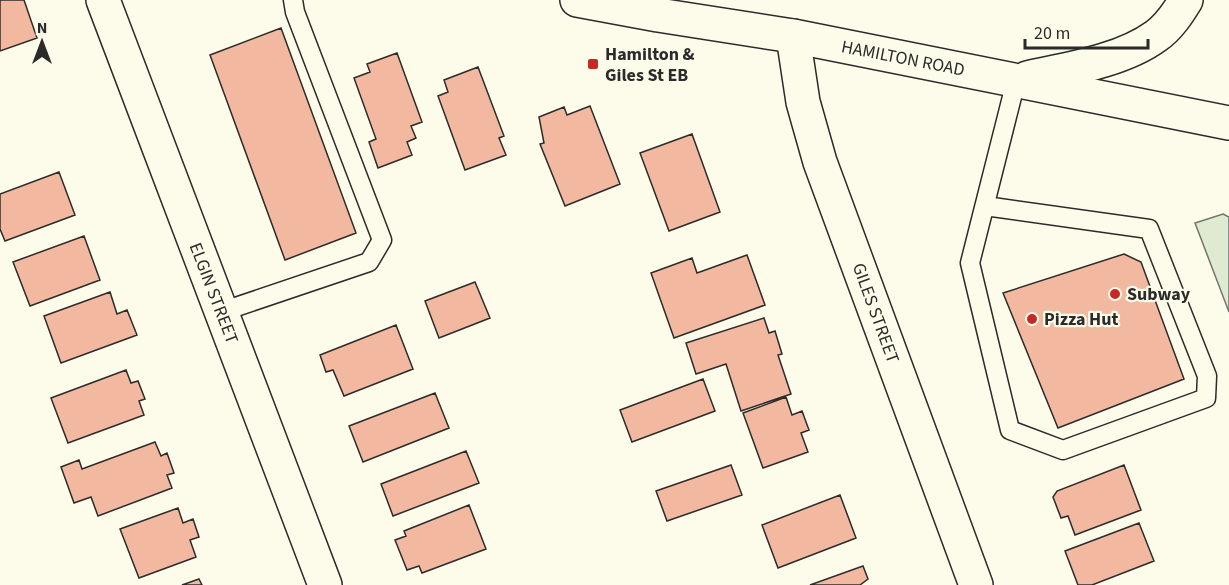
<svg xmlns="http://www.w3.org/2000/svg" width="1229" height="585" font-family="'Source Sans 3',sans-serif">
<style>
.green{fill:#deebd1;stroke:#74746e;stroke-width:1.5}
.building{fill:#f2b8a0;stroke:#2b2b2b;stroke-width:1.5}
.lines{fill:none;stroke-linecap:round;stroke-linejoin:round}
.lane-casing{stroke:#2b2b2b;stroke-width:21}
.street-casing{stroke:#2b2b2b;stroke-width:36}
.secondary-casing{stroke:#2b2b2b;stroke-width:36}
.lane{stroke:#fdfbea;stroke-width:18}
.street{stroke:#fdfbea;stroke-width:33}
.secondary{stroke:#fdfbea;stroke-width:33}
.poi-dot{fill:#c62828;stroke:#fdfbea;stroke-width:2}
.labels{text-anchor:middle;stroke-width:4.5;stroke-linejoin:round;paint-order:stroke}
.poi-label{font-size:18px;font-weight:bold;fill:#2b2b2b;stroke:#fdfbea;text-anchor:start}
.street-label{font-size:18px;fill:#2b2b2b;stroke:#fdfbea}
</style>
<rect width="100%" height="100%" fill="#fdfbea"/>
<!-- green -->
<path class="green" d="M1223,214L1229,217V312L1195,223Z"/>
<!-- building -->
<path class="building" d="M0,0H24L37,38L0,51Z
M281,28L356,233L285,260L210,55Z
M397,53L422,122L411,126L416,138L407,142L412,155L378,168L369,142L376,139L354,78L370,72L367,64Z
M478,67L504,136L499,138L506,155L465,170L438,96L448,92L444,80Z
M590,106L620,184L565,206L540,144L544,143L539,117L564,107L567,115Z
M692,134L720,212L669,231L640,153Z
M59,172L75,215L5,241L0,229V194Z
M84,236L100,280L30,306L13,262Z
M1124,254L1141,262L1184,379L1058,428L1003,293Z
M747,255L765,305L674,338L651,273L692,258L697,273Z
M475,282L490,318L439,338L425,301Z
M110,292L117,314L127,310L137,335L61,363L44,316Z
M764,318L769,333L775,331L782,354L778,355L791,394L741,411L726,364L696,374L686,343Z
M396,325L413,369L344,396L333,370L326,372L320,355Z
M126,370L131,383L138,381L145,399L139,401L144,415L68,443L51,398Z
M703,379L715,411L632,442L620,410Z
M435,393L449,428L363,462L349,426Z
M786,397L792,415L802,411L809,430L801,433L808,452L763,468L743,413Z
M155,442L161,456L167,453L174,473L167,475L172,488L98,516L91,497L74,503L61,467L79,460L82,469Z
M466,451L479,483L393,516L381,484Z
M731,465L742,495L667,521L656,491Z
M1124,465L1141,510L1075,535L1068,516L1061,518L1053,497L1057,491Z
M840,495L856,538L778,568L762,525Z
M469,505L486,549L422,573L419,566L407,570L395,540L406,536L404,531Z
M178,508L183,523L193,519L199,537L190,540L196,557L139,578L120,529Z
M1139,523L1154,561L1092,585H1078L1065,551Z
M863,566L868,579L860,585H810Z
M199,579L202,585H182Z"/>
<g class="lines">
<!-- lane casing -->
<g class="lane-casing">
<path id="lane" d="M985,206L1149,229L1207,376L1206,398L1063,450L1010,430L970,263L1016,81
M221,312L369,262L382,240L295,12L293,0"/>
</g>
<!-- street casing -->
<g class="street-casing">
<path id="street" d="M103,0L325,585
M793,36L803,102L820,162L976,585"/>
</g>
<!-- secondary casing -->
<g class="secondary-casing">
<path id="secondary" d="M577,0L658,15L793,36L1229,123
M1027,78C1068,69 1122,61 1156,36C1169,27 1178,13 1186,0"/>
</g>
<!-- lane -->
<use href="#lane" class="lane"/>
<!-- street -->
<use href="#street" class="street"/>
<!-- secondary -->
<use href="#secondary" class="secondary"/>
</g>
<!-- markers -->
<g class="poi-dot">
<rect x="587" y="58" width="12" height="12" rx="3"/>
<circle cx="1115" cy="294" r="6"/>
<circle cx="1032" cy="319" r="6"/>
</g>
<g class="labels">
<!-- poi labels -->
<g class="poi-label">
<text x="605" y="60">Hamilton &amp;<tspan x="605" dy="21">Giles St EB</tspan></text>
<text x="1127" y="300">Subway</text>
<text x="1044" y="325">Pizza Hut</text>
</g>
<!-- street labels -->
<g class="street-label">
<text transform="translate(903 58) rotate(11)" y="6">HAMILTON ROAD</text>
<text transform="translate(214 293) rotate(69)" y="6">ELGIN STREET</text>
<text transform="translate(876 313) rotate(70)" y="6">GILES STREET</text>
</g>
</g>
<!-- north arrow -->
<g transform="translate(42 42)" stroke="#fdfbea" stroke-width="4.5" paint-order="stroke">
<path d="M0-4.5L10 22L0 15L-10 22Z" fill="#2b2b2b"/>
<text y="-9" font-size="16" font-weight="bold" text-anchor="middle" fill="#2b2b2b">N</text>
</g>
<!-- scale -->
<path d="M1025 39v9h123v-9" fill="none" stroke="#2b2b2b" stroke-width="3"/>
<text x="1034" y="39" font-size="18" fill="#2b2b2b" stroke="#fdfbea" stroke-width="4.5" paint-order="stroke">20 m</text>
</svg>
